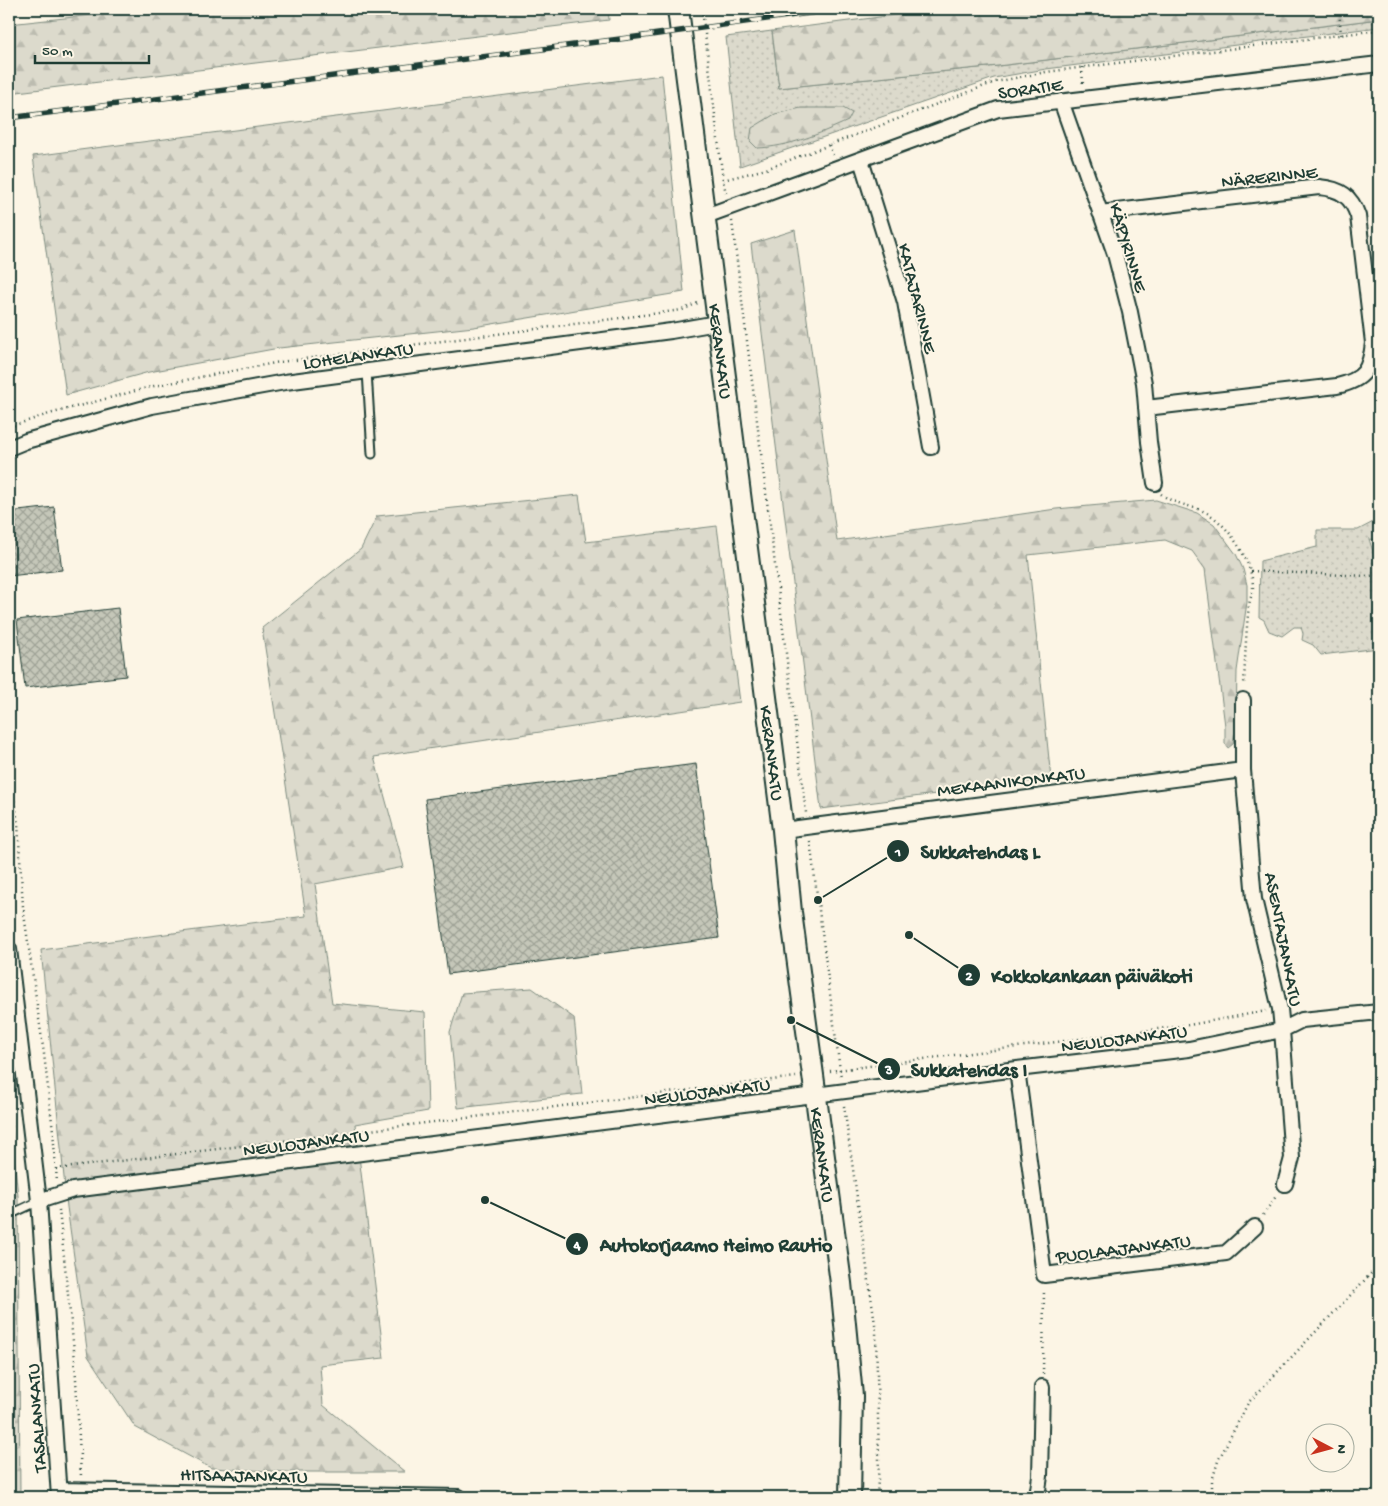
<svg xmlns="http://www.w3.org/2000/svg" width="1388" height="1506" font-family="'Gochi Hand',sans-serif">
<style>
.grass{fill:url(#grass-dots);stroke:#7e8c80}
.forest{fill:url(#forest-firs);stroke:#7e8c80}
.building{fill:url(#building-cross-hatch);stroke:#1f3d34}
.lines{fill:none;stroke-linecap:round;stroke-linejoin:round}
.lane-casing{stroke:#1f3d34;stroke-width:11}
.street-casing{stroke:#1f3d34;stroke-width:18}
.secondary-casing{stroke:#1f3d34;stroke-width:24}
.path{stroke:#1f3d34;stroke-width:2.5;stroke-dasharray:1 4;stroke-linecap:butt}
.lane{stroke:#fcf5e5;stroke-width:7}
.street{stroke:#fcf5e5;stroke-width:14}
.secondary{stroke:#fcf5e5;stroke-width:20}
.rail-casing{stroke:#1f3d34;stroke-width:5.5}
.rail{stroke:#fcf5e5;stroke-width:4;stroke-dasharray:11;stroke-linecap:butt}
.labels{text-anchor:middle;stroke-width:4;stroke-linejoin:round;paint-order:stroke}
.street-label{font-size:19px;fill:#1f3d34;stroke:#fcf5e5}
.leader{fill:none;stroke:#1f3d34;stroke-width:2}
.callout-dot{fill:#1f3d34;stroke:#fcf5e5;stroke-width:2}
.mark-label{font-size:15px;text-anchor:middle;font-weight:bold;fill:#fff}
.callout-label{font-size:20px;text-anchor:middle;font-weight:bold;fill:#1f3d34;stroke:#fcf5e5;stroke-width:4;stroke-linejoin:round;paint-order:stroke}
</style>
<defs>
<pattern id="grass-dots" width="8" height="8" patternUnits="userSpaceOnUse" patternTransform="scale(1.25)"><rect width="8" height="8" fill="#dcdacc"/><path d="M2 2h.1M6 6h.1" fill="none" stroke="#bcbcb0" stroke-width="1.8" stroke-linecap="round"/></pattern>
<pattern id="forest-firs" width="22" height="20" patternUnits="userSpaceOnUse" patternTransform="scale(1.25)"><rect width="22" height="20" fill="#dcdacc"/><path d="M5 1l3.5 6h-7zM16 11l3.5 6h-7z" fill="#bcbcb0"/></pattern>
<pattern id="building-cross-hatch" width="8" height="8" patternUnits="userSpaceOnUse" patternTransform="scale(1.25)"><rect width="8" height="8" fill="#c5c7b9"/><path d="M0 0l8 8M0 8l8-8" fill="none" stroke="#9fa397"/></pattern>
</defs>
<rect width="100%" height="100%" fill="#fcf5e5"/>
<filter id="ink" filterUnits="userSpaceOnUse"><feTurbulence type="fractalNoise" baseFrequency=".02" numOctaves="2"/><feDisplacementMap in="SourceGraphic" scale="10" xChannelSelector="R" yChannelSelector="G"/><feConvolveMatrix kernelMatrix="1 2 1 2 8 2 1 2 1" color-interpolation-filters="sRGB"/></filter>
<g filter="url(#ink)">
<!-- grass -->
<path class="grass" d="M1379,19V27L1046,69L994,78L740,166L726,37L772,31L779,88L998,66Z
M1379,519V540L1369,539L1379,570V648L1321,655L1313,645L1302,640L1303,634L1301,627H1294L1282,636L1269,631L1264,620L1259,617L1260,561L1317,547V530H1358Z"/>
<!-- forest -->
<path class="forest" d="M148,9H608L609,20L9,93V24Z
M941,9H1379V19L998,66L779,88L772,31Z
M662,75L684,292L474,327L279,348L149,372L66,395L33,156Z
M801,108H843L852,113L848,121C819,134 789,147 757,148L750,141L752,128L775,114Z
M795,230L837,541L1056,509L1156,500L1197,513L1214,524L1236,554L1243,569L1247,585V602L1237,671L1236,722L1233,744L1228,748L1225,743V726L1205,569L1192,551L1165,540L1028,555L1051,779L821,809L751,244Z
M579,495L586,542L717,526L740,702L374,757L404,867L315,884L332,1003L425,1012L428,1111L355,1124L384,1358L320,1365L323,1405L405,1472H289L211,1468L135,1427L88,1356L67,1207L41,950L306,916L262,628L361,549L377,516Z
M532,988L574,1018L582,1094L458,1108L450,1032L462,993Z
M9,1105L18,1196L20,1497H9Z"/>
<!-- building -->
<path class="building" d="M54,507L62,570L9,576V512Z
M118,608L126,676L25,688L17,620Z
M696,764L719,938L448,974L425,799Z"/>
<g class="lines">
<!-- lane casing -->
<g class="lane-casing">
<path id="lane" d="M367,371L372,454
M9,1215L39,1201"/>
</g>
<!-- street casing -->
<g class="street-casing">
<path id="street" d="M1061,101L1115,254L1130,312L1144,383L1149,442L1155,483
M861,160L905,302L931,447
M1100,213L1319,187C1341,189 1351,196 1358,216L1373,343C1370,370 1364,380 1337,386L1146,408
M703,217L998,109L1379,64
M9,448L26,441L152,406L285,382L671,331L717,323
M1243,700V770L1254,899L1280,1009L1282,1030L1292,1158L1285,1184
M783,830L1243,770
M9,949L39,1201L59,1497
M1017,1069L1044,1275L1226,1253L1255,1227
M39,1201L73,1190L1017,1069L1189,1049L1282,1030L1302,1020L1379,1012
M59,1490L459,1497
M1037,1497L1040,1476L1042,1387"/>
</g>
<!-- secondary casing -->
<g class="secondary-casing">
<g id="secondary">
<path id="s1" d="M678,9L783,830L791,912L841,1283L852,1396L850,1497"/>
</g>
</g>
<!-- path -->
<path class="path" d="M702,9L723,180L726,193
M1339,9L1341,35
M1082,67L1083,86
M829,145L833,155
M723,180L766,169L995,82L1046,72L1379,30
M732,221L806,813
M9,427L49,414L154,386L280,362L682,310L698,303
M1161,494C1175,505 1192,505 1207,513C1229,525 1252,562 1253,586C1253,592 1250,599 1249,605C1246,632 1245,659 1244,686
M1251,571L1369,576L1379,575
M9,766L18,823L23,907L44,1054L53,1131L57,1182
M810,841L841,1078
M830,1071L1189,1025L1266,1011
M844,1106L876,1331L879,1460L877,1497
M56,1169L796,1077
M59,1210L75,1360L81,1476
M1263,1215L1277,1195
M1043,1374L1044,1289
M1212,1497V1481L1218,1461L1248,1403L1379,1265"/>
<!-- lane -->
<use href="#lane" class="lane"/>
<!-- street -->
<use href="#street" class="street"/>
<!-- secondary -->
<use href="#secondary" class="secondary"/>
<!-- rail casing -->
<g class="rail-casing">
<path id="rail" d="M9,118L651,35L838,9"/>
</g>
<!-- rail -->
<use href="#rail" class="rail"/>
</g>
</g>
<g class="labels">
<!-- street labels -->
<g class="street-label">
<text transform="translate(1030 87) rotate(-8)" y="7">SORATIE</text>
<text transform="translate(1269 175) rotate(-6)" y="7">NÄRERINNE</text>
<text transform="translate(1130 247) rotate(73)" y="7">KÄPYRINNE</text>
<text transform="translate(919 298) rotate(76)" y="7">KATAJARINNE</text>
<text dy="7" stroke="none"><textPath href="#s1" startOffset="345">KERANKATU</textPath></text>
<text transform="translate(358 354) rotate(-8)" y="7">LOHELANKATU</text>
<text dy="7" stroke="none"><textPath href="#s1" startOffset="750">KERANKATU</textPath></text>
<text transform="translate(1011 780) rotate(-7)" y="7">MEKAANIKONKATU</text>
<text transform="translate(1285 939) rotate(79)" y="7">ASENTAJANKATU</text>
<text transform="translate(1124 1037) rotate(-7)" y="7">NEULOJANKATU</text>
<text transform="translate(707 1090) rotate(-7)" y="7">NEULOJANKATU</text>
<text transform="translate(306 1141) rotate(-7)" y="7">NEULOJANKATU</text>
<text dy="7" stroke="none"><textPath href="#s1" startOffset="1155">KERANKATU</textPath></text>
<text transform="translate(1123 1247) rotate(-7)" y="7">PUOLAAJANKATU</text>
<text transform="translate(35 1418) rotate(-94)" y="7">TASALANKATU</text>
<text transform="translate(244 1474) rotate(1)" y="7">HITSAAJANKATU</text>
</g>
</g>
<!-- callouts -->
<path class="leader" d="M818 900L898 851M909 935L969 975M791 1020L889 1069M485 1200L577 1244"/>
<g class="callout-dot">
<circle cx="818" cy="900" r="5"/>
<circle cx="909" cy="935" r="5"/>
<circle cx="791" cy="1020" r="5"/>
<circle cx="485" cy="1200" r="5"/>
<circle cx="898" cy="851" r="12"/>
<circle cx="969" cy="975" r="12"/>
<circle cx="889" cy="1069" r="12"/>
<circle cx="577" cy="1244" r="12"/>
</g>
<g class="mark-label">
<text x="898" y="856">1</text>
<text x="969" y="980">2</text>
<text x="889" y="1074">3</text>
<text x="577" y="1249">4</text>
</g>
<g class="callout-label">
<text x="980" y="858">Sukkatehdas L</text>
<text x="1092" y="982">Kokkokankaan päiväkoti</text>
<text x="969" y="1076">Sukkatehdas I</text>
<text x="716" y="1251">Autokorjaamo Heimo Rautio</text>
</g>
<!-- margin -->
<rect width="1388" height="1506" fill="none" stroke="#fcf5e5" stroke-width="30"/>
<rect x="15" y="15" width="1358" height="1476" fill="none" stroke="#1f3d34" stroke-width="2" filter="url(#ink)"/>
<!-- north arrow -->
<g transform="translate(1330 1448) rotate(96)"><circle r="24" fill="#fcf5e5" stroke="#a4ab9e"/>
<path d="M0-4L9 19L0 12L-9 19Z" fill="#c8321e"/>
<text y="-8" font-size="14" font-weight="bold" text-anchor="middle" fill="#1f3d34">N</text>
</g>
<!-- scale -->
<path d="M35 55v8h114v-8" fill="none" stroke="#1f3d34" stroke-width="2.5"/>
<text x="42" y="55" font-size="15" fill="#1f3d34" stroke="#fcf5e5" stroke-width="4" paint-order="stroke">50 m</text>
</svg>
